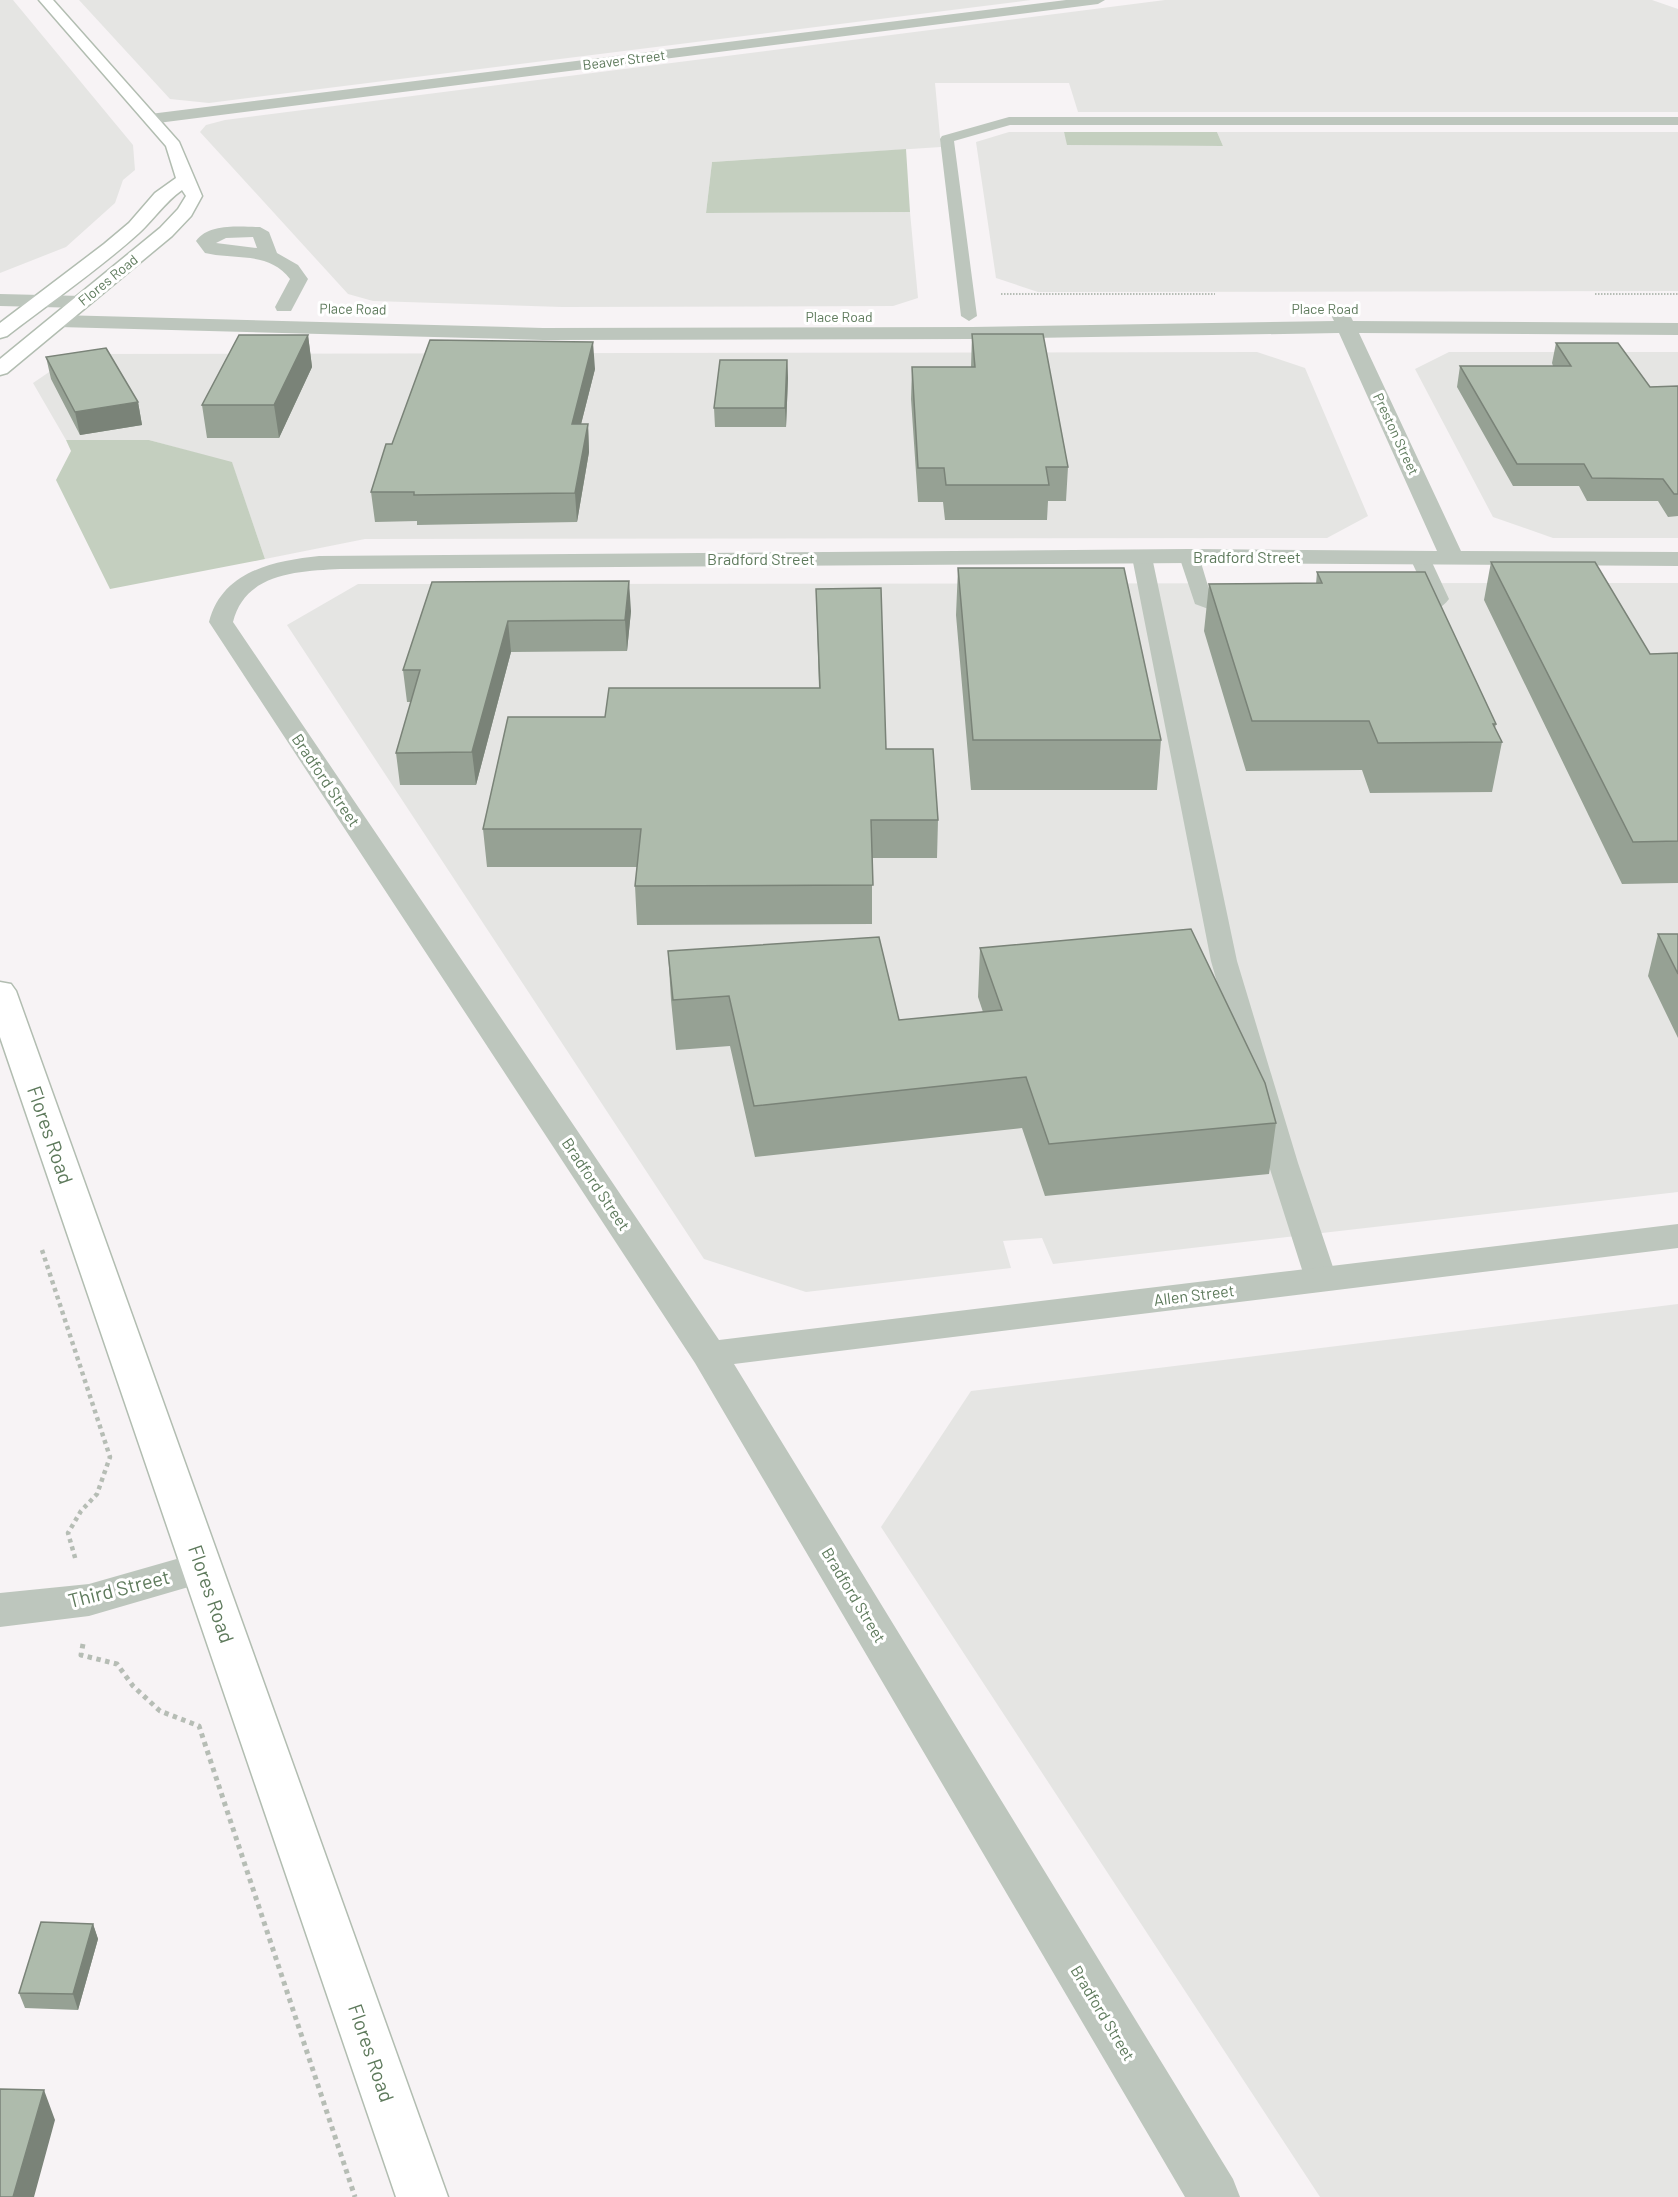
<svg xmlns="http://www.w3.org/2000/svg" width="1678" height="2197" font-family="Barlow,sans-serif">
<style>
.built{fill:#e5e5e3}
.water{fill:#c4cfbf}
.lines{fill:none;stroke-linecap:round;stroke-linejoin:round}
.secondary-casing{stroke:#b2bdb1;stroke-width:3}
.path-far2{stroke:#b6bdb5;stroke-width:2;stroke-dasharray:1.5 1.5;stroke-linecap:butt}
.path-far1{stroke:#b6bdb5;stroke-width:4.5;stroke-dasharray:4 4;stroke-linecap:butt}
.path{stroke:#b6bdb5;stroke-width:5;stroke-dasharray:4.5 4.5;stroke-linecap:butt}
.service{fill:#bdc6bd;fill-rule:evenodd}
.minor{fill:#bdc6bd;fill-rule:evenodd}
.tertiary{fill:#bdc6bd;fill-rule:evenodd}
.secondary{fill:#fff;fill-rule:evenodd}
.wall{fill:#96a194}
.shaded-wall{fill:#7a8378}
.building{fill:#aebbac;stroke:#7a8378;stroke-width:1.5}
.labels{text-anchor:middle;stroke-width:6;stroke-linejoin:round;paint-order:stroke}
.far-street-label{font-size:14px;fill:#5e7a5c;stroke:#fff}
.street-label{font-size:16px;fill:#5e7a5c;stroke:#fff}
.near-street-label{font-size:20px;fill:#5e7a5c;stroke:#fff}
</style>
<rect width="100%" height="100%" fill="#f7f3f5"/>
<!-- built -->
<path class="built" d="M0,0H13L133,145L135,170L123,180L115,203L66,247L0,273Z
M79,0H1031L209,103L170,99Z
M1165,0H1652L1678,9V112H1078L1069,83H935L941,147L712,162L706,213L910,212L918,298L893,306L562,307L373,301L348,294L200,132L206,125L225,120Z
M1009,132H1064L1068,145L1223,146L1217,132H1678V291L1038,292L996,278L976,142Z
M1257,352L1305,368L1368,516L1327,538L365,539L265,559L232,463L149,440H66L33,383L58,366L89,354Z
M1449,352H1678V538H1553L1493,517L1415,369Z
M1678,583V1192L1053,1264L1042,1238L1003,1241L1011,1268L806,1292L704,1259L287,625L358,584Z
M1678,1304V2197H1320L881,1527L971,1391Z"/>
<!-- water -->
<path class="water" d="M1064,132H1217L1223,146L1067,145Z
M906,149L910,212L706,213L712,162Z
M66,440H149L232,462L265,559L110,589L56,480L71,451Z"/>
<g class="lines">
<!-- secondary casing -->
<g class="secondary-casing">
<path id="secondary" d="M39,0H53L179,142L202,196L191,216L172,236L7,373L0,375V359L160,228L178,209L186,196L182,190C165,202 154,219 139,233C98,270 51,302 7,336L0,338V323L104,244L129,223L155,193L176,178L166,146Z
M0,982L11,984L16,991L448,2197H396L0,1037Z"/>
</g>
<!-- path-far2 -->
<path class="path-far2" d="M1001,294H1215
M1595,294H1678"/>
<!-- path-far1 -->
<path class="path-far1" d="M42,1250L110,1457L97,1494L81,1511L68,1533L76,1561"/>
<!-- path -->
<path class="path" d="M83,1644L81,1655L117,1664L133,1686L160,1711L199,1726L355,2197"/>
<!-- service -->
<path class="service" d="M1009,117H1678V125H1010L954,141L977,316L969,321L961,316L940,139L942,136Z
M1189,550L1196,552L1199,556L1211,596L1225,602L1252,604L1255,608L1252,612L1222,614L1195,604L1179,556L1182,552Z
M1142,551L1149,553L1152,557L1237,961L1298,1163L1337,1279L1332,1286L1321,1290L1310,1286L1305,1279L1268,1163L1211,961L1132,557L1135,553Z
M1420,552L1427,554L1430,558L1449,599C1438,615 1413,615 1396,610L1393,606L1396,602L1428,597L1410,558L1413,554Z"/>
<!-- minor -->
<path class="minor" d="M1066,0H1105L1098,4L150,124L142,119L150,114Z
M260,227L269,232L277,253L298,265L308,279L291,311H277L275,307L290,279C269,251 234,260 205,253L196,241C209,223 241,227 260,227ZM253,237L257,248L216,243L226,238Z
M1339,305L1346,307L1353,321L1678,323V335L1359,333L1461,551L1678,552V566L1189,563L340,569C298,571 245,573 233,622L719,1340L1678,1224V1248L734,1364L1233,2179L1240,2197H1185L695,1363L209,622C222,571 273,561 319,556L1189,549L1437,551L1339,333L972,339L543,340L59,327L49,321L59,315L543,328L972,327L1334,321L1329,311Z
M201,1552L216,1557L222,1568L216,1579L89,1616L0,1627V1593L89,1584Z"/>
<!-- tertiary -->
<path class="tertiary" d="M0,294L82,296L91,302L82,308L0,306Z"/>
<!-- secondary -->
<use href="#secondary" class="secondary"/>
</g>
<!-- wall -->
<path class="wall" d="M972,334L1068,467L1066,501H1048L1047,520H945L943,502H918L911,399L912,367H971Z
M308,335L312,367L279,438H207L202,405Z
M1556,343L1650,387L1678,386V516L1668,517L1658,501H1587L1579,486H1513L1457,387L1460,366H1553L1552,363Z
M46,357L138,402L142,425L80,435L51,379Z
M787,360L788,378L786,427H715L714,408Z
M595,369L581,424H588L589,452L577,522L417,525V521L375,522L371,492Z
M1491,562L1650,654L1678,653V883L1622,884L1484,600Z
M958,568L1161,740L1157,790H971L956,615Z
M1317,572L1496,724L1495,728L1502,742L1492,792L1370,793L1362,770L1246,771L1204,631L1209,584H1316Z
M432,582L631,611L627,651L511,652L476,785H400L396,753L411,702H407L403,670Z
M816,589L886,749L938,820L937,858H872V924L637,925L635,886L637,867H487L483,829L605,717L819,688Z
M1658,934H1678V1038L1648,976Z
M980,948L1276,1123L1269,1174L1045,1196L1022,1128L755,1157L730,1046L676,1050L671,1000L668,951L899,1020L983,1012L978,997Z
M93,1924L98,1939L78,2010L25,2008L19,1993Z"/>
<!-- shaded-wall -->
<path class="shaded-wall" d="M308,335L312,367L279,438L274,405Z
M593,342L595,369L574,452L572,424Z
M787,360L788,378L786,427L785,408Z
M138,402L142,425L80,435L75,412Z
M588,424L589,452L577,522L575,493Z
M629,581L631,611L627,651L625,620Z
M508,621L511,652L476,785L472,752Z
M93,1924L98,1939L78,2010L73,1994Z
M44,2090L55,2120L34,2197H13Z"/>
<!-- building -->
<path class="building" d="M972,334H1043L1068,467H1046L1049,485H946L944,468H918L912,367H975Z
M239,335H308L274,405H202Z
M430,340L593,342L572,424H588L575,493L414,495V492H371L386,444H392Z
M1556,343H1618L1650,387L1678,386V494H1674L1663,479L1592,478L1584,464H1517L1460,366H1571Z
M106,348L138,402L75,412L46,357Z
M720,360H787L785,408H714Z
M1491,562H1595L1650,654L1678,653V841L1633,842Z
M958,568H1124L1161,740H973Z
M1317,572H1425L1496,724H1493L1502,742L1378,743L1369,721H1252L1209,584L1322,583Z
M629,581L625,620L508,621L472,752L396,753L420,670H403L432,582Z
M881,588L886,749H933L938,820H871L873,885L635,886L641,829H483L508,717H605L609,688H820L816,589Z
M1191,929L1265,1083L1276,1123L1049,1144L1026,1077L754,1106L729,996L673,1000L668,951L879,937L899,1020L1002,1010L980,948Z
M1658,934H1678V974Z
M41,1922L93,1924L73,1994L19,1993Z
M0,2089L44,2090L13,2197H0Z"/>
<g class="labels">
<!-- far-street labels -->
<g class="far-street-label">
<text transform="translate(624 60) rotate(-7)" y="5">Beaver Street</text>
<text transform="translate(108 280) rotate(-39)" y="5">Flores Road</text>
<text transform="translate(353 309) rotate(1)" y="5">Place Road</text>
<text x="1325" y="314">Place Road</text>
<text x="839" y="322">Place Road</text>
<text transform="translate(1396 434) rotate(65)" y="5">Preston Street</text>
</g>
<!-- street labels -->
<g class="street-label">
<text x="1247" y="563">Bradford Street</text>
<text x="761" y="565">Bradford Street</text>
<text transform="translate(326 780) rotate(56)" y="6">Bradford Street</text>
<text transform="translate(596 1184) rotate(56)" y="6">Bradford Street</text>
<text transform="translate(1194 1295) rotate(-7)" y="6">Allen Street</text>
<text transform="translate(854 1595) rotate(59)" y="6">Bradford Street</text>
<text transform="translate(1103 2013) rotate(59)" y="6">Bradford Street</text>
</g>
<!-- near-street labels -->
<g class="near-street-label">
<text transform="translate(50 1135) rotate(71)" y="7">Flores Road</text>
<text transform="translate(119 1589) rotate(-14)" y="7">Third Street</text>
<text transform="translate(211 1594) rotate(71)" y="7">Flores Road</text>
<text transform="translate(371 2053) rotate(71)" y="7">Flores Road</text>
</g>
</g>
</svg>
